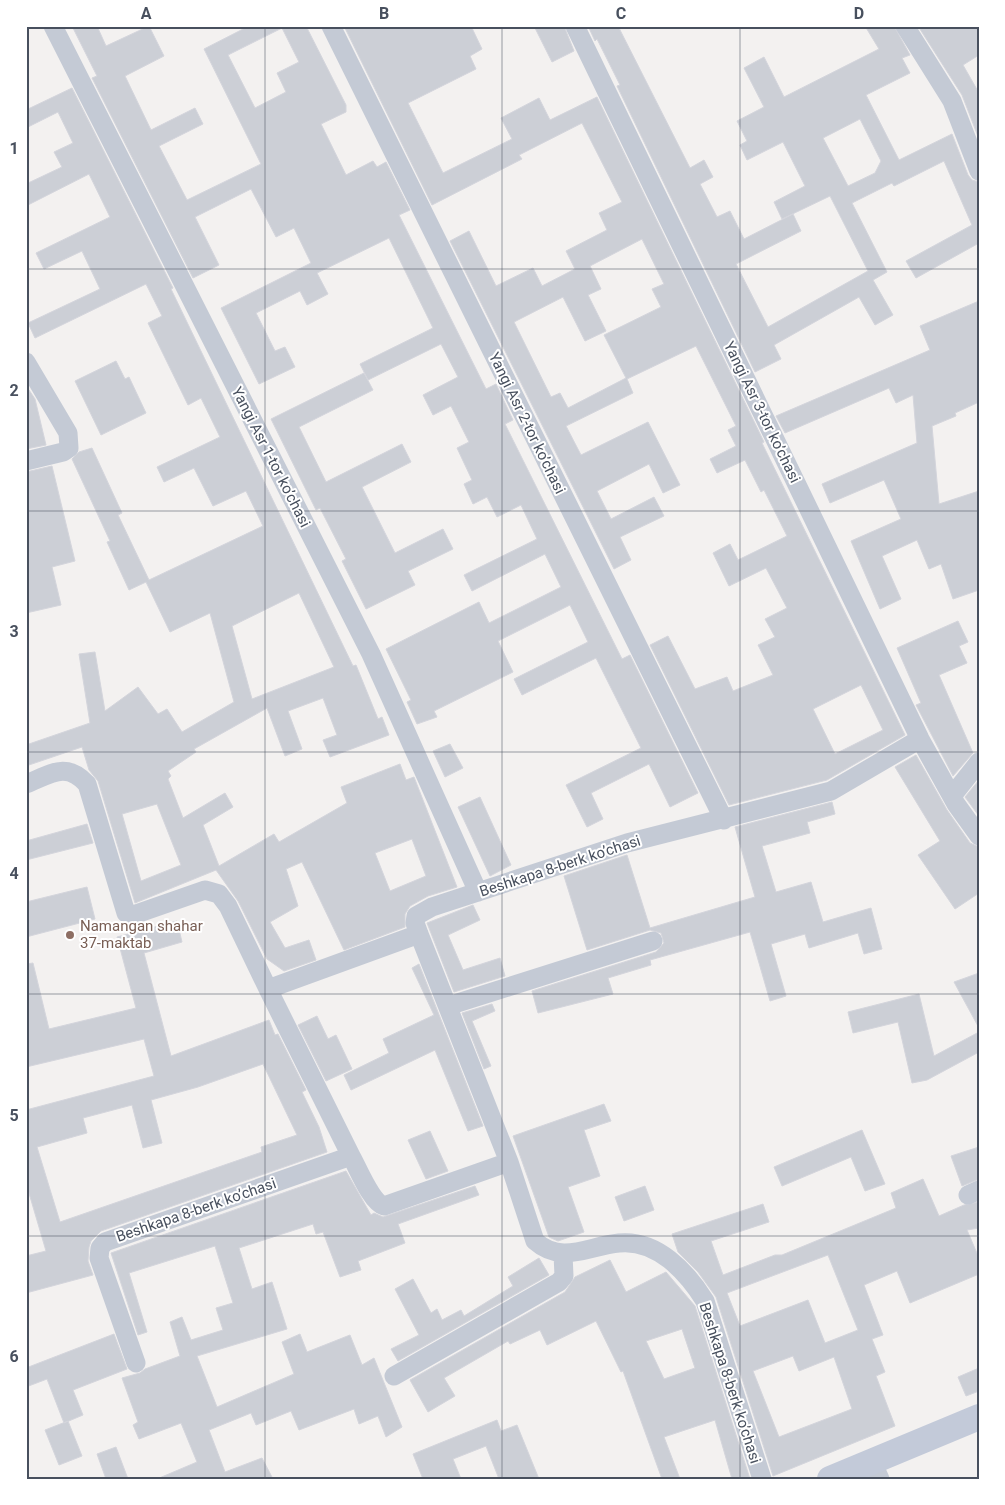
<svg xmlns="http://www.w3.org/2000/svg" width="1005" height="1505" font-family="Roboto,sans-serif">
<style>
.building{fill:#cccfd6;stroke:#d4d5dc;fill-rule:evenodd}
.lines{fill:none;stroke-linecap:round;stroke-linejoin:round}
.street{stroke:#c4cad5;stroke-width:19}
.secondary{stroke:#c3cad9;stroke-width:26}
.grid{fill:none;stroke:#48505e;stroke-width:1;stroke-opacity:0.55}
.education-dot{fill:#8d6e63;stroke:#fff;stroke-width:2}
.labels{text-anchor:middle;stroke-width:4;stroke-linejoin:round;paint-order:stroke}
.street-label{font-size:15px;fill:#48505e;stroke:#fff}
.education-label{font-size:15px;fill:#785e54;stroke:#fff;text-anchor:start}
.neatline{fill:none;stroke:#48505e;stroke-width:2}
.grid-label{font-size:16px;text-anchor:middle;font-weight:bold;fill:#48505e}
</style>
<rect width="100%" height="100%" fill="#f3f1f0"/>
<!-- building -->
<path class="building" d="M72,26H97L106,46L149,26L164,56L125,76L151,130L195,108L203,124L159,146L187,200L261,164L204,49L249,26H306L346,105V112L321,124L346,175L373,161L377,167L386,162L410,210L399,215L486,389L496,384L513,420L505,424L622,659L630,655L698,793L670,807L649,764L591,793L603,819L587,827L566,785L641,748L596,658L522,695L514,679L588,642L570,605L498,641L513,672L434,711L437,717L417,724L407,702L411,700L386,649L479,602L489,623L561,587L545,554L472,591L464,575L537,539L521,505L497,517L487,497L473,504L464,484L472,480L457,448L469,442L451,406L433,415L423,395L458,377L441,344L368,380L360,364L433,328L389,238L317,273L328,294L307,305L300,291L256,313L275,351L285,347L295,367L259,384L221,308L311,263L294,228L276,237L251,189L195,217L219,265L193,278L92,78L97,76ZM282,28L299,62L277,73L286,92L255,108L228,55Z
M344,26H471L482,49L470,56L476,69L408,103L443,173L512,139L501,118L539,98L550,120L597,97L764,442L762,443L905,735L827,780L729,805L650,645L668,636L695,689L727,677L733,691L773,675L758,645L775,637L765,619L787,608L766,568L729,586L713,553L730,544L738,560L787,536L764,490L761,492L745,460L717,473L710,459L736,446L728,430L736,426L696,346L627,379L633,393L566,426L581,455L648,422L680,485L663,493L649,464L597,491L611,519L654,497L664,516L620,537L631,560L614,569L450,241L469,231L496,286L533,268L542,286L575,269L566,251L607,230L599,213L622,202L582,123L519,155L522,159L432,205ZM642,239L664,284L652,289L661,307L604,335L626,378L568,408L560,393L551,397L514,322L563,297L585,341L606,331L588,295L601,289L590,266ZM861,685L883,730L835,754L813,709Z
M534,26H564L574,51L552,62Z
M588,26H623L619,28L690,168L704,160L713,177L700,184L717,217L730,211L744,239L793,214L801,231L736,264L768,327L868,271L830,196L782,219L774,202L805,186L783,142L747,160L740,145L747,141L737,121L764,107L744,68L764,57L784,97L879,49L865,26H894L910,55L902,58L910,73L866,95L899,160L952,134L968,175L972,180L979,182V243L916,278L906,261L972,225L944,161L894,186L892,183L852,203L887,272L873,280L893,315L875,325L859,297L774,345L781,359L755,372L617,86L620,85L597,39L595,41ZM860,119L881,161L875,173L848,186L823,138Z
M918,26H979V55L963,65L979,93V139L962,95Z
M72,88L173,288L171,289L353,666L356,665L378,719L382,717L389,735L330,757L323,740L337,735L323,698L288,711L302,749L285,756L267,708L194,749L196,752L168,771L171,776L168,779L183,818L225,793L233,807L203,825L219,866L274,834L279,842L347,803L341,787L400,764L406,780L414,777L457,887L428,896L410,906L405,914V927L344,950L302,862L286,869L298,906L270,922L285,948L309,940L316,960L284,971L267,959L238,901L216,870L135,903L98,781L89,770L82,747L26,766V745L90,723L79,654L95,652L105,711L138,687L158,714L167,709L182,732L234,702L210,613L170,632L146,582L129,590L107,542L110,541L72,459L79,452L92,448L122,513L118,515L149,580L263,526L246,491L213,506L194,468L164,482L157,467L220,437L201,398L188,405L148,323L162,316L146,284L35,338L28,323L100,289L82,251L44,269L36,253L110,217L89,174L26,206V184L62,167L54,152L73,143L58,112L26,128V110ZM299,593L334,667L252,699L232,626ZM157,804L181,865L141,881L122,814ZM412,839L426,876L390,891L375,853Z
M979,301V402L955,413L956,416L932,426L939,504L979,491V590L953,599L941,564L929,569L917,540L882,556L901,599L880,609L851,541L901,519L884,480L830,503L822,484L917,443L913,395L896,403L889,388L785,433L776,416L930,350L920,326Z
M116,361L125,379L129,377L146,413L101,435L75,381Z
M364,373L373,390L299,427L326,482L402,444L411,462L362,487L395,553L443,529L453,549L408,571L415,585L366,609L342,561L346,559L320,508L316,510L271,419Z
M26,390H29L35,399L46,445L26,449Z
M52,466L75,561L52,567L61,605L26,613V472Z
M958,621L968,642L959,646L967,663L939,675L973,753L953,776L916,705L921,703L897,648Z
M450,744L463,768L445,777L433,751Z
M916,755L947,810L970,843L979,847V893L955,909L918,855L940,841L895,767Z
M979,780V816L965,797Z
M480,797L511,865L490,876L458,807Z
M832,802L835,814L807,822L810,833L762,846L776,892L811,882L823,922L871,908L882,949L864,954L858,933L809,948L805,934L771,944L786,996L770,1001L750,932L650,960L651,965L608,978L613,994L538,1013L532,991L656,952L664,943L661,933L650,930L587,950L564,876L627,855L650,928L755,897L735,827Z
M87,824L93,843L26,860V841Z
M87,887L95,919L26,937V902Z
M473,905L480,920L448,935L463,970L500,958L505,976L454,992L427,923Z
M177,921L182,942L144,953L171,1056L269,1020L275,1035L278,1034L306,1090L302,1092L319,1127L327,1152L101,1231L91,1241L89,1247L88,1261L93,1275L26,1293V1256L46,1251L26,1183V1110L154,1076L144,1039L26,1067V964L33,963L49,1029L136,1008L117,937ZM263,1064L297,1135L261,1147L262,1152L60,1222L37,1147L87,1133L83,1118L132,1105L143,1148L162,1143L151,1100L198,1087Z
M419,964L483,1126L468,1131L435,1050L351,1090L344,1075L389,1053L383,1039L434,1015L412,968Z
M979,973V1028L954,982Z
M919,994L934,1056L979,1032V1052L927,1080L912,1083L898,1022L853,1033L848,1012Z
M492,1004L495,1011L472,1021L491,1066L484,1069L462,1013Z
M317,1016L328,1039L336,1035L352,1069L326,1081L298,1025Z
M604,1104L611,1121L584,1130L600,1176L568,1187L584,1232L558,1241L549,1237L513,1136Z
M862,1130L885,1184L865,1191L851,1157L782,1186L774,1167Z
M430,1131L448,1171L426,1179L408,1140Z
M979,1147V1179L962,1186L951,1156Z
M346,1171L371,1215L374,1213L383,1217L475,1186L479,1195L398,1224L405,1243L358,1261L361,1270L340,1277L323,1232L316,1234L313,1224L239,1248L252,1289L272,1282L287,1329L197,1356L217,1407L294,1374L282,1342L300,1334L307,1352L350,1335L362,1365L374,1358L402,1427L386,1437L378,1416L359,1424L354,1409L299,1430L291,1411L256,1425L251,1413L209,1430L225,1472L262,1458L273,1479H157L197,1462L181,1423L139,1439L133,1425L138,1422L122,1378L140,1373L145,1369L180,1356L170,1322L182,1317L191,1340L223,1330L216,1308L233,1303L215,1246L129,1273L147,1332L138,1335L111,1253Z
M923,1179L939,1216L964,1205L979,1202V1228L967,1230L979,1258V1274L910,1303L897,1271L864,1285L883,1335L872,1339L885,1372L876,1376L895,1426L773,1476L716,1297L698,1272L678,1252L672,1234L763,1204L769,1222L711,1241L723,1275L775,1255H782L896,1208L891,1193ZM828,1255L858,1330L825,1343L808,1300L740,1326L727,1293ZM793,1356L799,1371L834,1357L852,1409L779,1437L753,1371Z
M645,1186L654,1210L624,1221L615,1197Z
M539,1258L549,1275L398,1361L391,1349L419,1335L395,1289L413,1279L431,1313L437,1309L442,1320L461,1310L464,1316L513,1286L508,1277Z
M610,1260L626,1292L666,1272L695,1306L750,1479H732L715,1420L664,1437L680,1479H662L623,1371L621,1372L596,1321L547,1345L540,1330L510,1344L508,1341L444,1378L455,1396L428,1412L410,1380L565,1292L575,1277ZM682,1329L695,1368L664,1379L646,1341Z
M114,1334L127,1369L73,1390L83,1415L64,1423L47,1379L26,1387V1368Z
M979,1368V1391L966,1396L958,1377Z
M497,1420L501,1431L517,1425L539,1479H499L486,1446L453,1459L461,1479H423L413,1454Z
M68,1421L82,1456L59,1465L45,1430Z
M116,1447L128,1479H106L97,1454Z"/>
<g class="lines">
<!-- street -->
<path class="street" d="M53,26L371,654L478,892
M331,26L724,820
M575,26L920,739L956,804L979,836
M905,26L952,101L979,171
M26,362L68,433L69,448L63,452L26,461
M26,784C51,774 66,761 87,784L126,913L133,915L139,913L205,890L219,894L228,906L268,989
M952,796L979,762
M448,1006L653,941
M351,1156C358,1168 371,1202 384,1206L509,1162
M968,1195L979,1190
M136,1363L99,1258L100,1248L105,1242L351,1156L268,989L419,934
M394,1376L559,1282L564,1276L563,1254
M872,1461L880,1479
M762,1479L705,1301C687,1272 657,1239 619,1243C588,1246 562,1265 535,1241L509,1162L419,934L415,923L416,916L432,907L627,843L831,791L920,739"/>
<!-- secondary -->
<path class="secondary" d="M830,1479L979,1417"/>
</g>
<!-- grid -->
<path class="grid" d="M265,26V1479M502,26V1479M740,26V1479M26,269H979M26,511H979M26,752H979M26,994H979M26,1236H979"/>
<!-- markers -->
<circle class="education-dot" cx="70" cy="935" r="5"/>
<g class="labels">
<!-- street labels -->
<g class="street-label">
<text transform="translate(762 412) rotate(64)" y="5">Yangi Asr 3-tor koʼchasi</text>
<text transform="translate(527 423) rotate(64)" y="5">Yangi Asr 2-tor koʼchasi</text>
<text transform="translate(271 457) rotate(63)" y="5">Yangi Asr 1-tor koʼchasi</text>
<text transform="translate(560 866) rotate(-18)" y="5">Beshkapa 8-berk koʼchasi</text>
<text transform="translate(196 1210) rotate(-19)" y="5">Beshkapa 8-berk koʼchasi</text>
<text transform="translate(730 1383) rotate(72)" y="5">Beshkapa 8-berk koʼchasi</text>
</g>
<!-- education labels -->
<g class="education-label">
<text x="80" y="931">Namangan shahar<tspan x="80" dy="17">37-maktab</tspan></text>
</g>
</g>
<!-- border -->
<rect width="1005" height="1505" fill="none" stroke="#ffffff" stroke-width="55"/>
<rect x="28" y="28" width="950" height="1450" class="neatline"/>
<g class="grid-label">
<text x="146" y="19">A</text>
<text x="384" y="19">B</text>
<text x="621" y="19">C</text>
<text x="859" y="19">D</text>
<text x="14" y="154">1</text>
<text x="14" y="396">2</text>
<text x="14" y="637">3</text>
<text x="14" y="879">4</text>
<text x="14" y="1121">5</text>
<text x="14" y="1362">6</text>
</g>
</svg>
